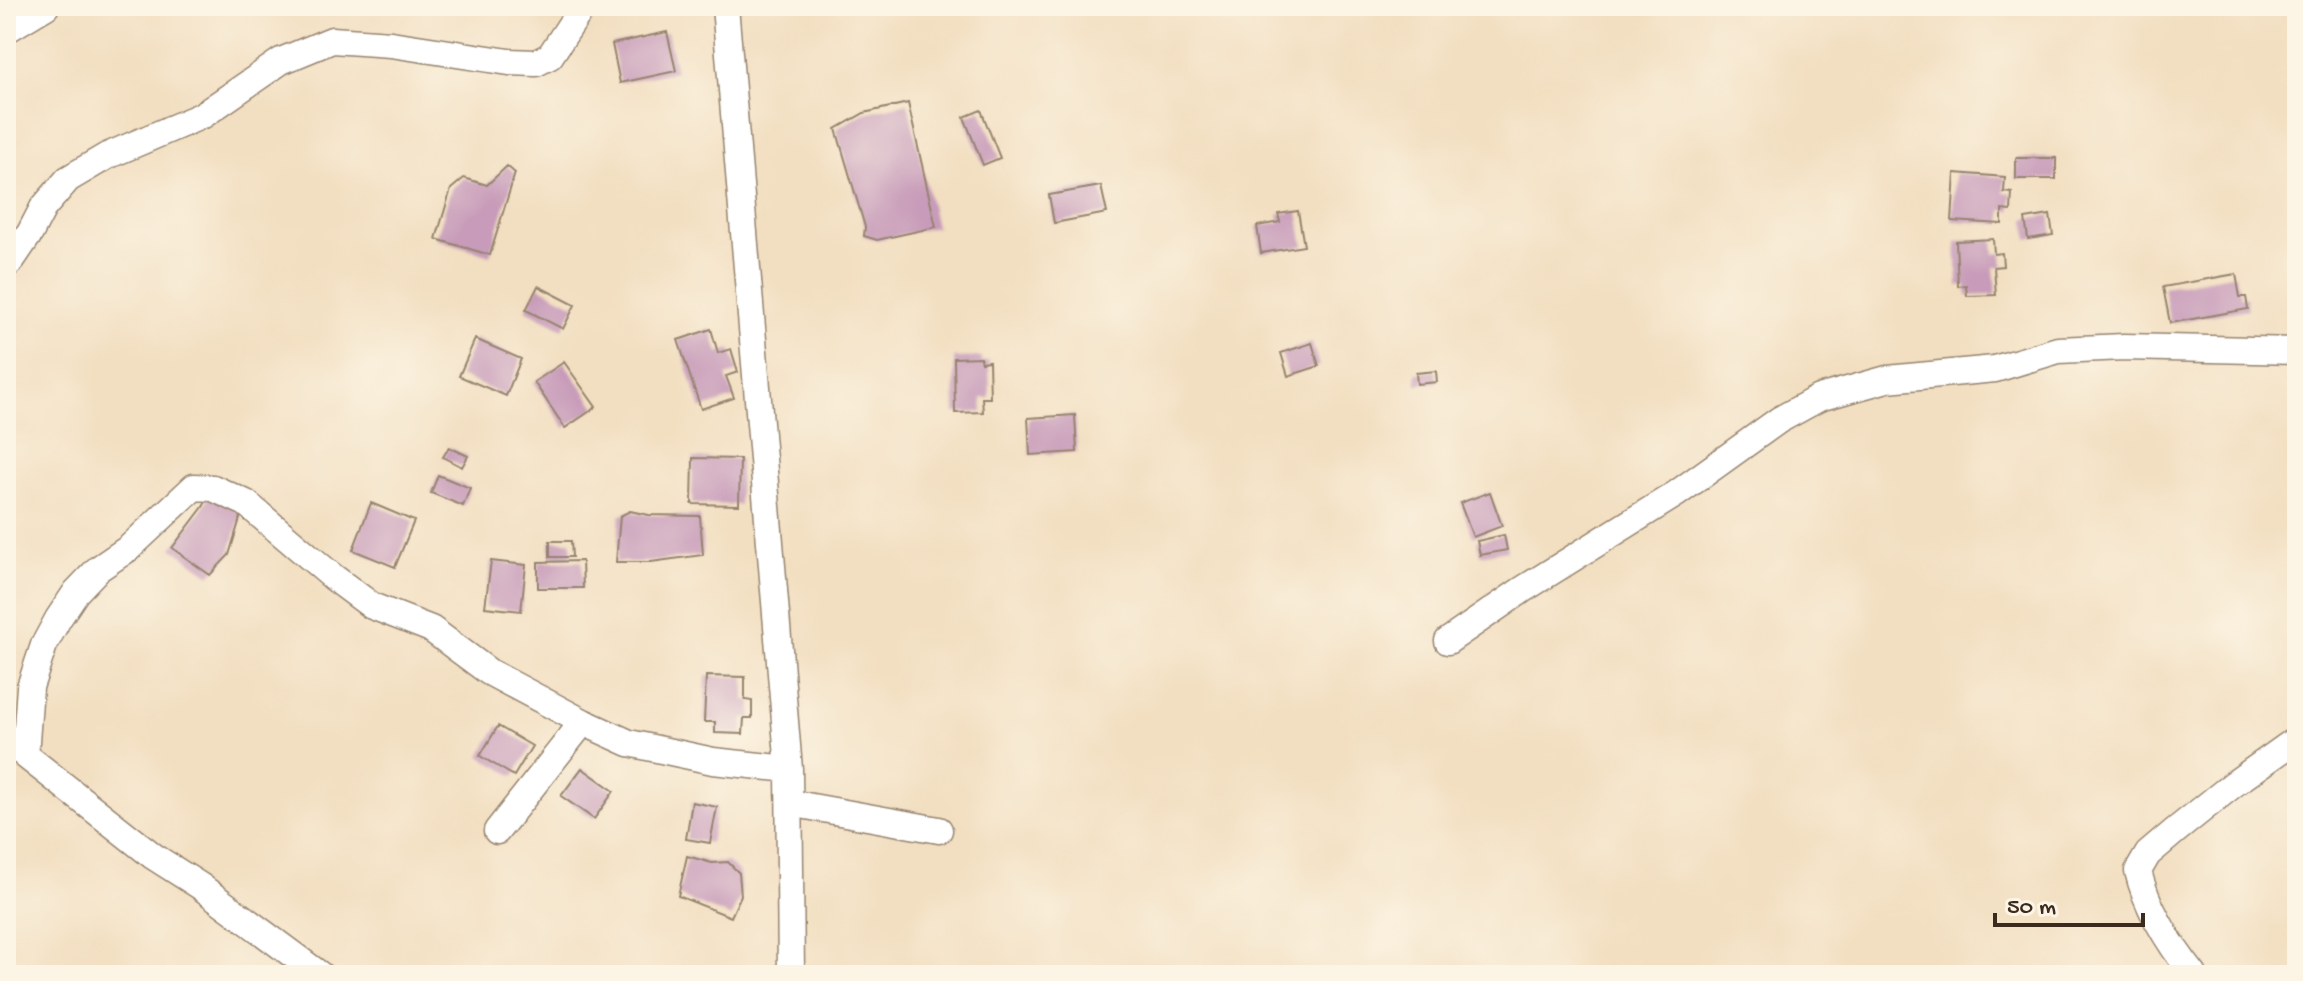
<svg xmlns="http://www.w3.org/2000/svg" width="2303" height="981" font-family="'Gochi Hand',sans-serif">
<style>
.building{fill:#c79bb9}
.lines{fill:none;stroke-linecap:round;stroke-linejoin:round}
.minor-casing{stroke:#96846f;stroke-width:29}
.minor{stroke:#fff;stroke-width:26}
</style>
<rect width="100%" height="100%" fill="#fcf5e5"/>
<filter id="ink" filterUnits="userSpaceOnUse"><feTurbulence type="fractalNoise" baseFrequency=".0125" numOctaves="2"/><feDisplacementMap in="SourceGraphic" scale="16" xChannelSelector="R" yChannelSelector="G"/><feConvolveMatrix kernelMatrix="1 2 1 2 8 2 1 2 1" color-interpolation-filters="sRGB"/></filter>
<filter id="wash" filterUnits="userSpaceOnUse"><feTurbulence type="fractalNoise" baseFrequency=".006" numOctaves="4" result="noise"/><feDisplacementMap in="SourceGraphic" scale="32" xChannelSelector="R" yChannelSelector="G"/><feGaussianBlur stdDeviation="1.8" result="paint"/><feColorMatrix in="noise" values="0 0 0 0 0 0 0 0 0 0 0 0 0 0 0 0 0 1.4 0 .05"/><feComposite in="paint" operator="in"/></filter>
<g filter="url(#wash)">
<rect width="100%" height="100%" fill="#f2dec0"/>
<g id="blocks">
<!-- building -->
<path class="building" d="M667,32L676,71L620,83L612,44Z
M908,103L936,227L877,240L864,236L865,227L836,129L864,113Z
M981,110L1000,158L983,165L964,117Z
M2016,158H2056V179H2016Z
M507,166L515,173L490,255L436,239L451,189L464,178L487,185Z
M1955,173L2005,177L2004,192L2012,193L2011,211L2002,210V224L1952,221Z
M1101,186L1107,213L1054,223L1049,195Z
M1298,211L1304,246L1261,253L1257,226L1280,222L1278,214Z
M2050,215L2053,235L2028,239L2025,219Z
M1993,239L1994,254L2002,253L2003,266L1994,267L1996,295L1967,296L1966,285L1958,286L1956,241Z
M2236,274L2240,297H2246L2248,309L2170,323L2163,287Z
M538,286L575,305L563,329L526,310Z
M711,329L718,353L731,349L738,372L726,376L734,398L701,409L678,340Z
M475,339L521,359L506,396L459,376Z
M1312,343L1319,366L1288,376L1281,353Z
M981,357V362L989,361L990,398H982L983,412L955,413L954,358Z
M564,362L596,407L565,428L534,382Z
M1436,371L1437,382L1417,384L1416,373Z
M1075,415L1077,452L1030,455L1028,418Z
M449,447L468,456L462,467L443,457Z
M693,458L740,459L739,505L692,504Z
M438,475L470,488L463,506L431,493Z
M213,488L241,515L229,555L210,575L172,548L203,507Z
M1490,492L1502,526L1473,537L1460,503Z
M371,503L414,521L395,567L353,550Z
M630,511L649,515L700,516L703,555L651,562H616L620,516Z
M1504,535L1507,550L1480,555L1477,541Z
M550,541H571L572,557H550Z
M491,561L526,565L521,611L485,607Z
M582,561L583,588H538V562Z
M706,676L745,677V700L752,701V718H744L743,734L715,733V722H704Z
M498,726L532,746L514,776L480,756Z
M582,768L614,791L594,819L561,796Z
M692,802L717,807L710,843L686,839Z
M687,856L712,863L728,862L739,873L741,895L731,917L678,896Z"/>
</g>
</g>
<g filter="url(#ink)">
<use href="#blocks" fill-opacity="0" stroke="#96846f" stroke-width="2"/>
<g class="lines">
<!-- minor casing -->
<g class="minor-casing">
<path id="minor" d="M725,6L789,769L791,975
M6,30L46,6
M6,265L11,261L30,233L43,208L68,179L107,156L203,115L281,61L332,40L391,44L509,62L536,63L550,56L583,6
M1448,641L1522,590L1676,494L1779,420L1819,398L1887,379L1995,369L2058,350L2124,347L2297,351
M6,737L25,755L153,856L200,886L320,975
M25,755L30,687L44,645L58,619L76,592L98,569L129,548L194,487L213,488L246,503L333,577L372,606L431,629L489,672L583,722L629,743L713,761L789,769
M790,803L939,830
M497,831L583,722
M2194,975C2170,945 2147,909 2138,871L2148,854L2175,831L2235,783L2297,739"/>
</g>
<!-- minor -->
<use href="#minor" class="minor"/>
</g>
</g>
<!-- margin -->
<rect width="2303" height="981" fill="none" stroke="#fcf5e5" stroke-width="32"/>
<!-- scale -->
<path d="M1995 913v12h148v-12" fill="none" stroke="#3b2a1e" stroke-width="4"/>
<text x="2007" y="913" font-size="24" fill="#3b2a1e" stroke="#fcf5e5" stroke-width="6" paint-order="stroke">50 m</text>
</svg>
